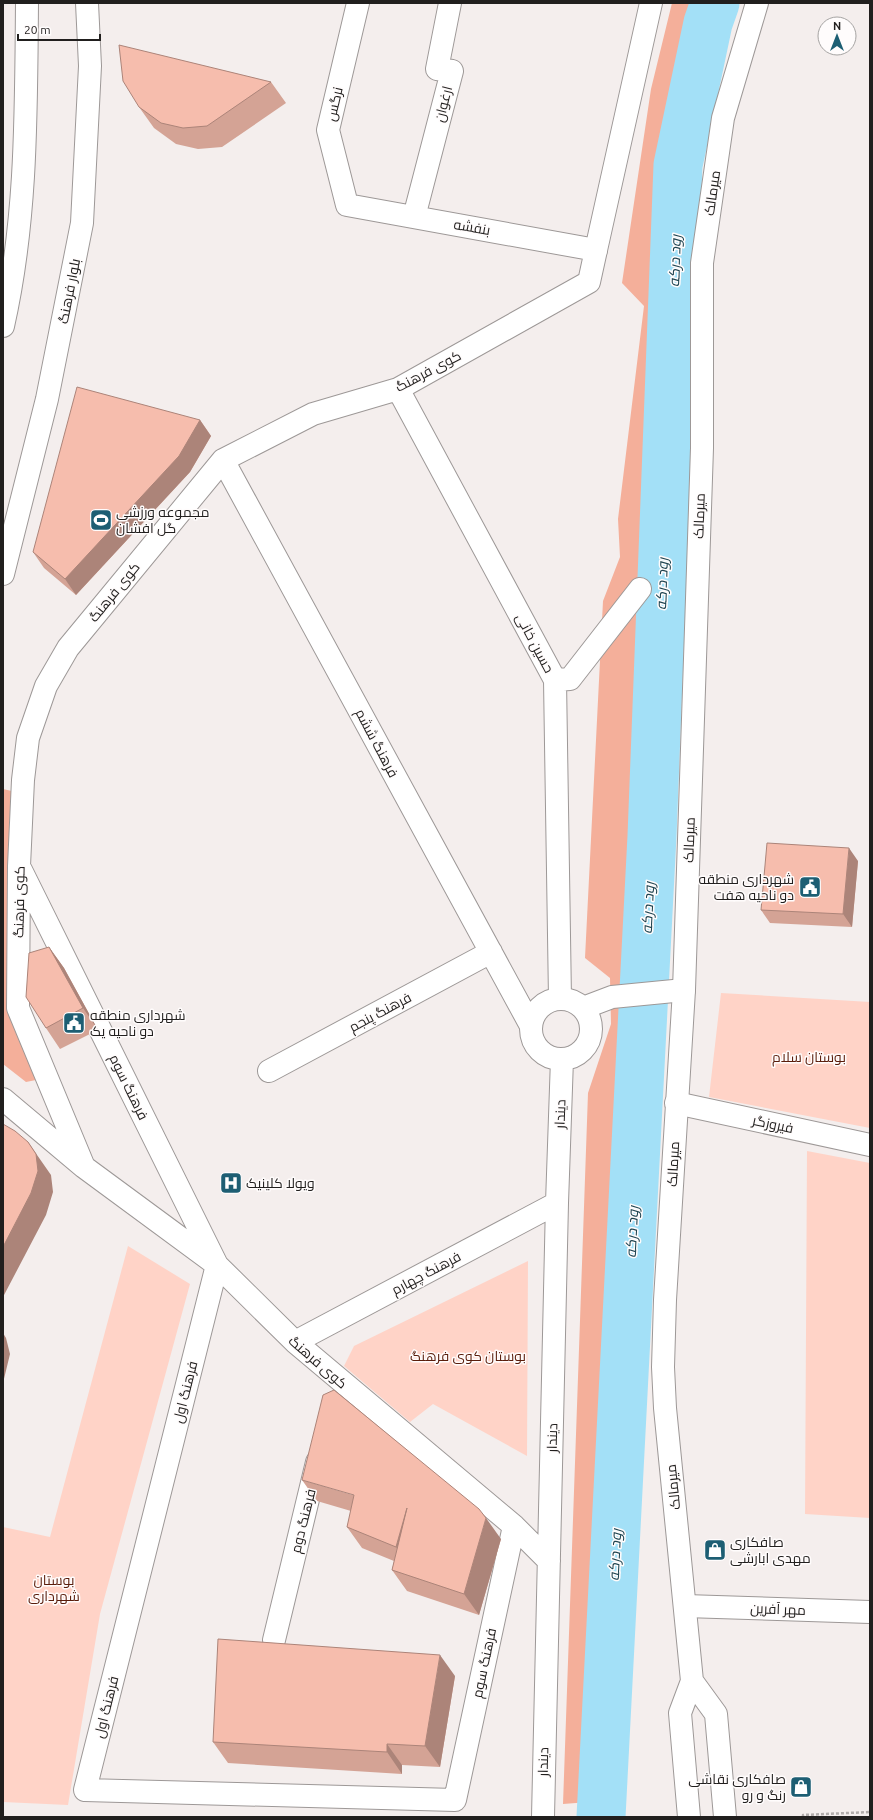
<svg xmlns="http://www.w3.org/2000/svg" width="873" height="1820" font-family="Ubuntu,Cairo,sans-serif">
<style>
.green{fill:#ffd3c7}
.forest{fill:#f4af9a}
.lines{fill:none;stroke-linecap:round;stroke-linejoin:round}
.river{stroke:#a3e0f7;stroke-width:49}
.minor-casing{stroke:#9d9897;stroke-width:24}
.tertiary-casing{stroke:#9d9897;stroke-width:24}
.secondary-casing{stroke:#9d9897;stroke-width:24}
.path{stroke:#b1acab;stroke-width:2.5;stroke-dasharray:3 2;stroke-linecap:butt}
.minor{stroke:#fff;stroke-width:22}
.tertiary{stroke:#fff;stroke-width:22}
.secondary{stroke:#fff;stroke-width:22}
.wall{fill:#d4a395}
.shaded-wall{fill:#ac8479}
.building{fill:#f6bdad;stroke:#ac8479}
.labels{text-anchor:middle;stroke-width:3;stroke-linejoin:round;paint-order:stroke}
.street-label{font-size:14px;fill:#211f1e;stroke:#fffcfc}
.poi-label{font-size:14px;fill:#211f1e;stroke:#fffcfc;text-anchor:start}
.park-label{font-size:14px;fill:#5a1d0b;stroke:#fffcfc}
.water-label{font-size:15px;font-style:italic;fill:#1f4450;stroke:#fffcfc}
</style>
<rect width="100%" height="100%" fill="#f4eeed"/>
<!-- green -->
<path class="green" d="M721,993L870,1002V1128L709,1097Z
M807,1151L870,1163V1518L805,1514Z
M128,1246L190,1284L100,1614L68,1805L3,1802V1527L50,1537Z
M528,1261L527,1456L433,1404L410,1422L344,1366L354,1346Z"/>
<!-- forest -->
<path class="forest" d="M672,3H704L674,95L648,509L624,956L608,1468L589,1802L563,1804L588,1093L611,1024L610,978L585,958L603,601L620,557L618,519L644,306L622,283L651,89Z
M3,789L16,792L12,1009L36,1080L26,1082L3,1064Z"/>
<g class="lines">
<!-- river -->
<path class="river" d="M601,1817L652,836L678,165L708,23L715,3"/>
<!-- minor casing -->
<g class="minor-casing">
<path id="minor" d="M414,217L452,71L437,69L450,3
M398,389L555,680L560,999
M223,460L531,1026
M555,680L570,679L640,589
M21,870L217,1265L85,1790L455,1800L514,1526
M531 1029a30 30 0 1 1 60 0a30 30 0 1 1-60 0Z
M583,1008L612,997L684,990
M269,1071L491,952
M3,1099L84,1167L217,1265L295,1342L514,1526L549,1561
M676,1103L870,1145
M84,1167L18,1008L19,866L23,780L28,738L46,686L68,648L223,460L313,414L398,389L589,282L596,250L347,205L328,130L358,3
M295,1342L557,1203
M685,1606L870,1612
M274,1640L317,1462
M543,1817L557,1203L562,1059"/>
</g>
<!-- tertiary casing -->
<g class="tertiary-casing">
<path id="tertiary" d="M596,250L651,3
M692,1681L716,1714L725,1817
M689,1817L680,1713L692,1681L665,1408L663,1367L665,1300L684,990L702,448V263L723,118L757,3"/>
</g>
<!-- secondary casing -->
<g class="secondary-casing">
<path id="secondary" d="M3,326C27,220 26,111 27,3
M3,574L47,399L82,223L90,66L87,3"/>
</g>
<!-- path -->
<path class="path" d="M803,1817V1815L870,1812"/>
<!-- minor -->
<use href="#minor" class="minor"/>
<!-- tertiary -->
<use href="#tertiary" class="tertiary"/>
<!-- secondary -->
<use href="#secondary" class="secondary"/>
</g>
<!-- wall -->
<path class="wall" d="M271,82L286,103L222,147L198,149L176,144L154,128L139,107Z
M200,420L211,436L190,472L76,595L44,568L33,552Z
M858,861L852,927L770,923L761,910Z
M49,947L64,968L98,1030L60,1049L46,1028Z
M302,1480L501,1539L479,1615L407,1591L392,1570L394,1561L362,1548L347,1527L351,1511L317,1501Z
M455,1676L440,1767L402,1765V1774L228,1763L213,1742Z"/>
<!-- shaded-wall -->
<path class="shaded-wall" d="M200,420L211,436L190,472L76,595L65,579Z
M849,848L858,861L852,927L843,914Z
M49,947L64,968L98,1030L83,1008Z
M28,1142L51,1175L53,1192L46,1215L3,1297V1247Z
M3,1333L6,1338L10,1354L3,1383Z
M407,1508L411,1568L396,1547Z
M486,1518L501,1539L479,1615L464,1594Z
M440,1655L455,1676L440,1767L425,1746Z
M387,1744L402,1765V1774L387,1752Z"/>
<!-- building -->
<path class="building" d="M119,45L271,82L207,126L183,128L161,123L139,107L123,81Z
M77,387L200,420L179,456L65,579L33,552Z
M767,843L849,848L843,914L761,910Z
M49,947L83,1008L46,1028L26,997L29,953Z
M3,1124L15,1131L28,1142L36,1154L38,1171L31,1193L3,1247Z
M334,1390L479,1509L486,1518L464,1594L392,1570L407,1508L396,1547L347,1527L354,1495L302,1480L323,1395Z
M218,1639L440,1655L425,1746L387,1744V1752L213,1742Z"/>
<!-- icons -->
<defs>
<g id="stadium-square" transform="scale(1.15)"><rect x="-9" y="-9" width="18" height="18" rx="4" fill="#1d5e73" stroke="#fffcfc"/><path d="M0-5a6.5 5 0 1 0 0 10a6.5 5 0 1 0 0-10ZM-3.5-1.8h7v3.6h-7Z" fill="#fff"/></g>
<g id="civic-square" transform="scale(1.15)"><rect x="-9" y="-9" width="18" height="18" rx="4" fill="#1d5e73" stroke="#fffcfc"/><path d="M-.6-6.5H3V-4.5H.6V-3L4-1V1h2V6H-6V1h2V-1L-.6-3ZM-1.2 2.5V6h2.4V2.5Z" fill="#fff"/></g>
<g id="hospital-square" transform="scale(1.15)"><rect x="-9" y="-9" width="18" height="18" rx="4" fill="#1d5e73" stroke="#fffcfc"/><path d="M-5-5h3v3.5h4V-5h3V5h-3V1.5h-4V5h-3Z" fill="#fff"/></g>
<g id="shop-square" transform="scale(1.15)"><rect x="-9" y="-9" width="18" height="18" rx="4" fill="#1d5e73" stroke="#fffcfc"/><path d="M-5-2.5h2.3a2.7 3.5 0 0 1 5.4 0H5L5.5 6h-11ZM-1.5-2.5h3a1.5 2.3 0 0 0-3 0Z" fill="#fff"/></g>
</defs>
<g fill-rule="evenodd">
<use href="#stadium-square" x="101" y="520"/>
<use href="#civic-square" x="810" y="887"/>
<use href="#civic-square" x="74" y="1023"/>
<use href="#hospital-square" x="231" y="1183"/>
<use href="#shop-square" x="715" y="1550"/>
<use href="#shop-square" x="801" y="1787"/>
</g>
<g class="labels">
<!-- street labels -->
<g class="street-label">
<text transform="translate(334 104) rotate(-77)" y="5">نرگس</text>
<text transform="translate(443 104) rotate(-76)" y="5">ارغوان</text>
<text transform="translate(712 193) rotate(-82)" y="5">میرمالک</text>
<text transform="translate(472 227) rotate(10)" y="5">بنفشه</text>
<text transform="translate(69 291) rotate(-79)" y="5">بلوار فرهنگ</text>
<text transform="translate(428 371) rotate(-28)" y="5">کوی فرهنگ</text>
<text transform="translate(699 516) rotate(-88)" y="5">میرمالک</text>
<text transform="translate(114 592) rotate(-51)" y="5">کوی فرهنگ</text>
<text transform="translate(535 643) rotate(62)" y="5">حسین خانی</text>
<text transform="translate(377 743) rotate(62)" y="5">فرهنگ ششم</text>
<text transform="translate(689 840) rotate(-88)" y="5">میرمالک</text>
<text transform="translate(19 902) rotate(-89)" y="5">کوی فرهنگ</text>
<text transform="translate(380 1012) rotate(-28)" y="5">فرهنگ پنجم</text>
<text transform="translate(129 1087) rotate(64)" y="5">فرهنگ سوم</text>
<text transform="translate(560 1114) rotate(-88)" y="5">دیندار</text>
<text transform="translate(773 1124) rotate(12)" y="5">فیروزگر</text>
<text transform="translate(673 1164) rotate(-87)" y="5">میرمالک</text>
<text transform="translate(426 1273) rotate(-28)" y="5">فرهنگ چهارم</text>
<text transform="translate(318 1362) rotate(41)" y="5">کوی فرهنگ</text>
<text transform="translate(185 1392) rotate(-76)" y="5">فرهنگ اول</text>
<text transform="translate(552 1438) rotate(-89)" y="5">دیندار</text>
<text transform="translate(673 1487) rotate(-96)" y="5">میرمالک</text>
<text transform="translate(303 1521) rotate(-76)" y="5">فرهنگ دوم</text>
<text transform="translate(778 1609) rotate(2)" y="5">مهر آفرین</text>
<text transform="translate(484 1663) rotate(-78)" y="5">فرهنگ سوم</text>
<text transform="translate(106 1707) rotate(-76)" y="5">فرهنگ اول</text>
<text transform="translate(543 1762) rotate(-89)" y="5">دیندار</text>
</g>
<!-- poi labels -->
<g class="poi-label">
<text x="116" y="517">مجموعه ورزشی<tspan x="116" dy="16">گل افشان</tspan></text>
<text x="794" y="884" text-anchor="end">شهرداری منطقه<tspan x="794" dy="16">دو ناحیه هفت</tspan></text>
<text x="90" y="1020">شهرداری منطقه<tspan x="90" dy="16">دو ناحیه یک</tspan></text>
<text x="246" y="1188">ویولا کلینیک</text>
<text x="730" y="1547">صافکاری<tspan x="730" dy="16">مهدی ابارشی</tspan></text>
<text x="786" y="1784" text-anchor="end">صافکاری نقاشی<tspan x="786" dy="16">رنگ و رو</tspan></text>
</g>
<!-- park labels -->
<g class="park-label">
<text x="809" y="1062">بوستان سلام</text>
<text x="468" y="1361">بوستان کوی فرهنگ</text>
<text x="54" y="1585">بوستان<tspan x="54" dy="16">شهرداری</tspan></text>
</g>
<!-- water labels -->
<g class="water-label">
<text transform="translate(675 261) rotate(-88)" y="5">رود درکه</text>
<text transform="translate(662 584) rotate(-88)" y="5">رود درکه</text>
<text transform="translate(648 908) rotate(-87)" y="5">رود درکه</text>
<text transform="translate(632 1232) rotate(-87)" y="5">رود درکه</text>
<text transform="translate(615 1555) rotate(-87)" y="5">رود درکه</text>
</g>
</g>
<!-- border -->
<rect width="873" height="1820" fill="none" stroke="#211f1e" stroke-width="8"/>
<!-- north arrow -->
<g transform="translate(837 36)"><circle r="19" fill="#fffcfc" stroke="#a6a4a3"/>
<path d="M0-3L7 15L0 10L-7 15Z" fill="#1d5e73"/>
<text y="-6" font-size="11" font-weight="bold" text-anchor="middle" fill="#211f1e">N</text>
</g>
<!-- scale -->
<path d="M18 34v6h82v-6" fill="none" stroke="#211f1e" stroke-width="2"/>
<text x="24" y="34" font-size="12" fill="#211f1e" stroke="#fffcfc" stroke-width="3" paint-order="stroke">20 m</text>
</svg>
